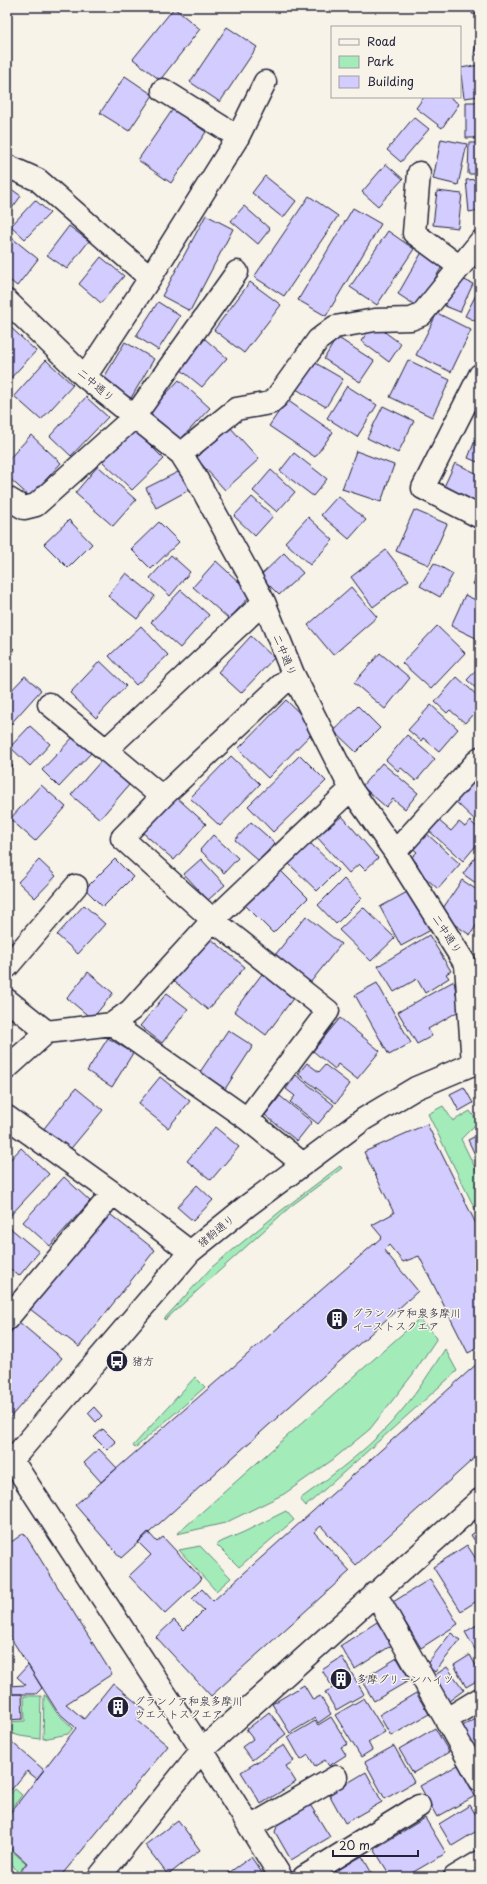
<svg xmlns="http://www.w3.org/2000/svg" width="487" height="1884" font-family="'Playpen Sans','Klee One',sans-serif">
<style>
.green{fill:#a3ecba;stroke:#62877a}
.building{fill:#d3ccff;stroke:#22223b}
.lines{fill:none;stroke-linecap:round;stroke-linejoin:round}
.minor-casing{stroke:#22223b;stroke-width:25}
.minor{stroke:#f7f3e8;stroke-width:22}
.labels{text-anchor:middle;stroke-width:3;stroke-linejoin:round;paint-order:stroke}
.street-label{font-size:11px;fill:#22223b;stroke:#f7f3e8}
.poi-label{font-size:11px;fill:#22223b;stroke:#f7f3e8;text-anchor:start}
</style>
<rect width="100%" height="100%" fill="#f7f3e8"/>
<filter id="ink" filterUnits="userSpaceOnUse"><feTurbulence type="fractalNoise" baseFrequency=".025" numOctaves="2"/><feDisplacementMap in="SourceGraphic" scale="8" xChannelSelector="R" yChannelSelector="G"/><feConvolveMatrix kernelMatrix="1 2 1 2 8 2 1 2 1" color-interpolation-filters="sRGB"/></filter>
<g filter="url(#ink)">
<!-- green -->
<path class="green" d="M443,1106L453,1121L470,1111L478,1122L461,1139L480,1178V1219L428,1114Z
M340,1166L342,1168L291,1206L165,1320L164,1319L212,1267L282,1210Z
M419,1319L437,1338L413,1374L370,1429L331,1461L284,1494L225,1523L177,1534Z
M445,1349L457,1371L306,1506L300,1499C337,1472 374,1445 403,1409C419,1390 432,1369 445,1349Z
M195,1377L205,1387L135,1448L133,1446Z
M286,1511L294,1520L239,1567L216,1544L244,1532Z
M200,1546L231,1578L216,1591L179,1550Z
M44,1695L46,1696L56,1712L73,1728L68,1734L43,1739Z
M24,1696H41L40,1739L20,1736L7,1732V1722L25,1721Z
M15,1789L22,1795L7,1815V1798Z
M7,1847L26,1863L20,1871L28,1877H21L7,1857Z"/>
<!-- building -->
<path class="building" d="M473,7H480V15L472,14Z
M174,8L200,29L160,80L133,59Z
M227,27L257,47L220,102L190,82Z
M479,30H480V56L474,54Z
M480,65V96L464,98L460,68Z
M125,76L153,95L129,131L100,113Z
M424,97H449L459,104L442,128L416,108Z
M466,102H480V138H466Z
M173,109L206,132L171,183L138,160Z
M414,117L429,129L401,162L387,150Z
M441,139L467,144L458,185L433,179Z
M469,143H480V174H468Z
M386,164L403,179L378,206L362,192Z
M265,176L296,201L283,218L252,193Z
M480,179V210L469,212L466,180Z
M7,186L21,196L7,215Z
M437,191L462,194L458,228L433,225Z
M309,196L338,216L284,296L254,277Z
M35,200L50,213L25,239L11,226Z
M244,206L270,229L258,244L231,221Z
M353,208L381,224L326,316L298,300Z
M206,215L233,229L190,311L162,296Z
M69,226L89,241L67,269L47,255Z
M388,231L414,249L377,305L350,287Z
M7,234L38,259L17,286L7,278Z
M422,252L443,265L418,307L398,294Z
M101,257L124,276L101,303L79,284Z
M458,277L473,284L460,312L445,306Z
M250,282L281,305L244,353L214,330Z
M480,287V323L465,316Z
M158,302L180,316L158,350L136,336Z
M437,313L471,330L451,372L416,355Z
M7,324L36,351L7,382Z
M374,324L401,344L389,362L361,341Z
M337,337L374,361L360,382L324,359Z
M205,339L227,358L202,387L180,369Z
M125,342L154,359L131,398L102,381Z
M46,360L73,385L41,420L14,396Z
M408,360L450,380L432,417L390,397Z
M312,361L343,379L326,407L296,389Z
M179,380L210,408L180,440L149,412Z
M347,386L377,405L357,437L327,418Z
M86,397L108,417L71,456L50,436Z
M287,400L333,432L315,457L269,426Z
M383,406L414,421L398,453L367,438Z
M230,427L259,459L225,490L196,458Z
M134,429L164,459L132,490L102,461Z
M31,435L61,463L30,497L7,476V461Z
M476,438L480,440V463L468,458Z
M356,451L394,465L381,502L342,489Z
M294,453L327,479L313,496L280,471Z
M455,463L480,475V497L476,507L442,491Z
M98,466L136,500L113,526L75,493Z
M271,470L295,492L277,512L253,491Z
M180,471L189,490L156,508L146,488Z
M338,496L366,520L349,539L321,515Z
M252,497L273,516L255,536L234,516Z
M414,510L447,524L429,565L396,551Z
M308,517L333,540L310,565L285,542Z
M69,520L92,544L68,568L44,544Z
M159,522L179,542L151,569L131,549Z
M386,550L409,580L373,607L351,577Z
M284,553L303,573L279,595L260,576Z
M171,555L190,572L170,596L150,578Z
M216,561L252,594L229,619L193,587Z
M434,563L453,574L440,597L420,586Z
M480,568V587L473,584Z
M126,573L155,596L137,619L108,596Z
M351,587L377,617L333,655L308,625Z
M181,590L209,615L180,648L151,622Z
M465,595L480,602V640L451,626Z
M141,626L168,655L136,685L109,656Z
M437,626L465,653L431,689L402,663Z
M251,636L274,658L241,693L218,672Z
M7,643L14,649L7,657Z
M380,653L410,678L385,709L354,683Z
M100,661L126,686L96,718L70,693Z
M480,666V692L467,680Z
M25,676L41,690L7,728V695Z
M457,677L480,698V706L465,723L450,710L447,713L435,702Z
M286,700L316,729L268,778L238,749Z
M431,705L458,729L439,751L423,738L421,741L408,730Z
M358,706L380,728L356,752L334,731Z
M30,726L50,744L30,766L10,747Z
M75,735L93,751L59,787L42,770Z
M407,735L435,759L416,781L400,767L398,771L386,760Z
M300,755L326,781L273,832L248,806Z
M231,756L260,784L220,826L190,798Z
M7,760L13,766L7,773Z
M101,761L129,785L100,819L71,795Z
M382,763L418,793L405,809L393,799L386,807L362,786Z
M476,780L480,784L479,824L455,801Z
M41,785L66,807L35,841L10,819Z
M175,796L206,824L174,860L142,832Z
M342,816L378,858L365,870L359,864L349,873L317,837Z
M438,820L451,831L459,822L465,827L470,821L480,830V841L463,861L428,830Z
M251,822L275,843L259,861L235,840Z
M426,833L460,864L438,889L415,868L418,864L411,858L417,852L412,848Z
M213,835L238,858L224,873L200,850Z
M308,841L338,870L317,891L288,863Z
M480,851V886L463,874Z
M115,859L133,877L103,907L85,889Z
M201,859L225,885L208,900L184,874Z
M39,860L56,876L35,898L18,882Z
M279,869L308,898L273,933L244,904Z
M344,879L362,898L336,924L318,905Z
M462,880L480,892V920L470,935L439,914Z
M409,891L431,930L401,946L380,907Z
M84,905L105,924L78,954L57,935Z
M363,907L395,938L371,961L339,930Z
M306,916L341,944L310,983L275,955Z
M429,935L451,971L446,974L449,978L425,993L417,979L394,992L378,966Z
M210,938L245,967L208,1010L174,981Z
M480,967V990L476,991L475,972Z
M88,972L113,993L92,1019L67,998Z
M262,974L294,997L266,1035L234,1011Z
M454,981L459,1011L428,1029L432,1036L417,1044L398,1012Z
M377,983L411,1043L389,1055L355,995Z
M167,993L188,1009L162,1043L140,1026Z
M340,1018L380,1051L357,1079L338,1064L335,1069L313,1051Z
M228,1030L253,1046L225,1089L200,1072Z
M108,1038L133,1053L112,1087L87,1071Z
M307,1063L319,1072L325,1065L350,1084L336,1103L298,1074Z
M296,1075L334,1105L318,1124L290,1102L295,1096L286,1089Z
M160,1077L190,1101L168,1128L138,1104Z
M464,1087L473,1103L459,1111L450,1094Z
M76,1088L103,1110L68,1152L42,1131Z
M280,1096L312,1122L297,1141L265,1115Z
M427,1124L480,1232V1347L468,1353L419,1256L403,1262L389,1245L384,1250L418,1291L121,1558L75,1505L382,1237L372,1225L394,1213L364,1152Z
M215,1127L239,1147L211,1180L187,1161Z
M480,1134V1165L468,1140Z
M21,1148L49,1174L7,1219V1163Z
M64,1177L90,1201L50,1246L23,1222Z
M197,1185L213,1200L193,1221L177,1207Z
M106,1211L155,1250L79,1347L30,1309Z
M9,1227L39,1252L19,1276L7,1266V1229Z
M19,1322L62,1358L7,1421V1337Z
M480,1361V1453L356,1565L321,1526L314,1532L350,1571L211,1696L156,1637L174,1620L184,1630L204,1610L192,1599L202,1589L213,1601Z
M94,1407L102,1416L96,1422L88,1413Z
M103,1429L116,1442L107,1450L94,1437Z
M99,1449L117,1468L101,1482L84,1463Z
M480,1529V1549L471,1535Z
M148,1532L157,1542L163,1537L202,1579L165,1614L129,1576L151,1555L138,1542Z
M24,1533L112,1674L66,1704L84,1719L113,1683L145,1710L137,1720L168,1746L60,1877H28L21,1871L27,1863L7,1845V1817L76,1728L57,1711L7,1632V1545Z
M467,1545L480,1565V1599L461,1611L433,1567Z
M430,1579L458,1624L421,1648L393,1602Z
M377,1622L392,1645L355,1669L340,1646Z
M480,1623V1658L465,1632Z
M451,1633L460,1640L435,1672L426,1665Z
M470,1655L480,1673V1679L466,1687L454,1665Z
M342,1657L364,1694L336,1710L325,1692L333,1688L322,1670Z
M397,1658L410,1680L374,1701L361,1680Z
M28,1665L42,1688L36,1694H7V1686L26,1685L17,1677Z
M447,1667L464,1690L449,1701L432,1677Z
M304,1685L313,1700L320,1696L331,1714L318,1723L315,1718L290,1733L272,1704Z
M416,1693L429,1714L391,1736L379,1715Z
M7,1694H22L23,1719L7,1720Z
M364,1698L385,1732L368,1742L372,1750L361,1757L335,1715Z
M269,1712L286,1734L252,1760L242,1747L253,1739L246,1730Z
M331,1717L348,1744L341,1747L346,1755L329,1766L325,1760L315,1766L308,1755L301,1760L288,1737L315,1721L318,1725Z
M480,1717V1753L472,1757L458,1728Z
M435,1728L449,1752L413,1773L399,1749Z
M7,1738L44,1770L37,1779L27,1771L7,1795Z
M284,1745L294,1761L286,1766L296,1782L261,1804L241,1772Z
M394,1746L414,1782L385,1799L365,1762Z
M458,1765L475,1796L437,1817L420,1786Z
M366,1772L382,1802L345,1823L329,1794Z
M309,1803L330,1837L291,1860L275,1832L279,1821Z
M470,1805L480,1822V1829L452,1846L439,1824Z
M425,1818L446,1853L405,1877H391L374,1849Z
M178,1820L200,1850L168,1875L145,1845Z
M362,1856L374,1877H326Z
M251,1857L265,1877H223Z"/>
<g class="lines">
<!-- minor casing -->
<g class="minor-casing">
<path id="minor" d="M163,90L238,137
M7,166L38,180L150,278
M419,173L414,233L460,267
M7,301L85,377L181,454L195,476L264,602L293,674L351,789L395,852L466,965L473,1064
M480,375L423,488L480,517
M85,377L150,278L238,137L265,82
M181,454L236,409L270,403L277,397L318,340L335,327L375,320L411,319L421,315L480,242
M7,498L24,508L36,505L134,417L237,272
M49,704L106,750
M162,797L106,750L264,602
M395,852L480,758
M7,967L76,886
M7,1000L47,1032
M112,1024L247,1119L303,1164
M7,1068L47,1032L112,1024L131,1010L213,920L351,789
M7,1117L113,1193L190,1252
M247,1119L328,1011L213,920L122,838L162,797L293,674
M7,1319L113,1193
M12,1460L202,1750L281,1877
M7,1466L190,1252L247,1206L364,1119L416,1088L480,1061
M375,1593L480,1780
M447,1719L480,1699
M250,1827L336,1777
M99,1877L202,1750L480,1500
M304,1877L419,1806
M455,1877L480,1862"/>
</g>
<!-- minor -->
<use href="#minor" class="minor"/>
</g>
</g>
<!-- icons -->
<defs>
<g id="building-disc" transform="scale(1.15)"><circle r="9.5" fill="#22223b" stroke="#f7f3e8"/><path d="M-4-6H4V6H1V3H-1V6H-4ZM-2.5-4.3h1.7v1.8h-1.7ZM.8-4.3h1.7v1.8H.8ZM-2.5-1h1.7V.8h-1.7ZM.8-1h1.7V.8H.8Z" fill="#fff"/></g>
<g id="bus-disc" transform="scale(1.15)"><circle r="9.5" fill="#22223b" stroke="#f7f3e8"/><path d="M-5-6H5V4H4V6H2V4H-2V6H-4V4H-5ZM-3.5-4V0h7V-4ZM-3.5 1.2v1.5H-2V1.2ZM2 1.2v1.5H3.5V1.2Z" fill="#fff"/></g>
</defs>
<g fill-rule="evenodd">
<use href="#building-disc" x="337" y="1319"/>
<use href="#bus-disc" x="117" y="1361"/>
<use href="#building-disc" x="341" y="1679"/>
<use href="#building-disc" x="118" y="1707"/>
</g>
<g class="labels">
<!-- street labels -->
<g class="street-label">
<text transform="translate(96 385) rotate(41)" y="4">二中通り</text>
<text transform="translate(285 655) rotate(67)" y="4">二中通り</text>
<text transform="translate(447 934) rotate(57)" y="4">二中通り</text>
<text transform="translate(216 1231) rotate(-39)" y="4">猪駒通り</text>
</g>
<!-- poi labels -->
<g class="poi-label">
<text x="352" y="1317">グランノア和泉多摩川<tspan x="352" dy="13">イーストスクエア</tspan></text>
<text x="132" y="1365">猪方</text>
<text x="356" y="1683">多摩グリーンハイツ</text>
<text x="134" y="1705">グランノア和泉多摩川<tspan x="134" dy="13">ウエストスクエア</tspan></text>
</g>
</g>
<!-- margin -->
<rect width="487" height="1884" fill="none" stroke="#f7f3e8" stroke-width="24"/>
<rect x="12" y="12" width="463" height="1860" fill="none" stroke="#22223b" stroke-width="1.5" filter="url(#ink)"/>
<!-- legend -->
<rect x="331" y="26" width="130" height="72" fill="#f7f3e8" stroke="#a29fa3"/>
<rect x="339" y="39" width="20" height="6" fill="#f7f3e8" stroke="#a29fa3"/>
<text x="367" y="46" font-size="12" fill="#22223b">Road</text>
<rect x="339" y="56" width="20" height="12" fill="#a3ecba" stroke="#a29fa3"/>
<text x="367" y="66" font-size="12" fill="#22223b">Park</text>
<rect x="339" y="76" width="20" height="12" fill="#d3ccff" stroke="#a29fa3"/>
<text x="367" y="86" font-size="12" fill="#22223b">Building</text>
<!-- scale -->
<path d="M333 1850v6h85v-6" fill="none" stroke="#22223b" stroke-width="2"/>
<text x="339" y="1850" font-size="12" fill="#22223b" stroke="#f7f3e8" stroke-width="3" paint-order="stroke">20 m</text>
</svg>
